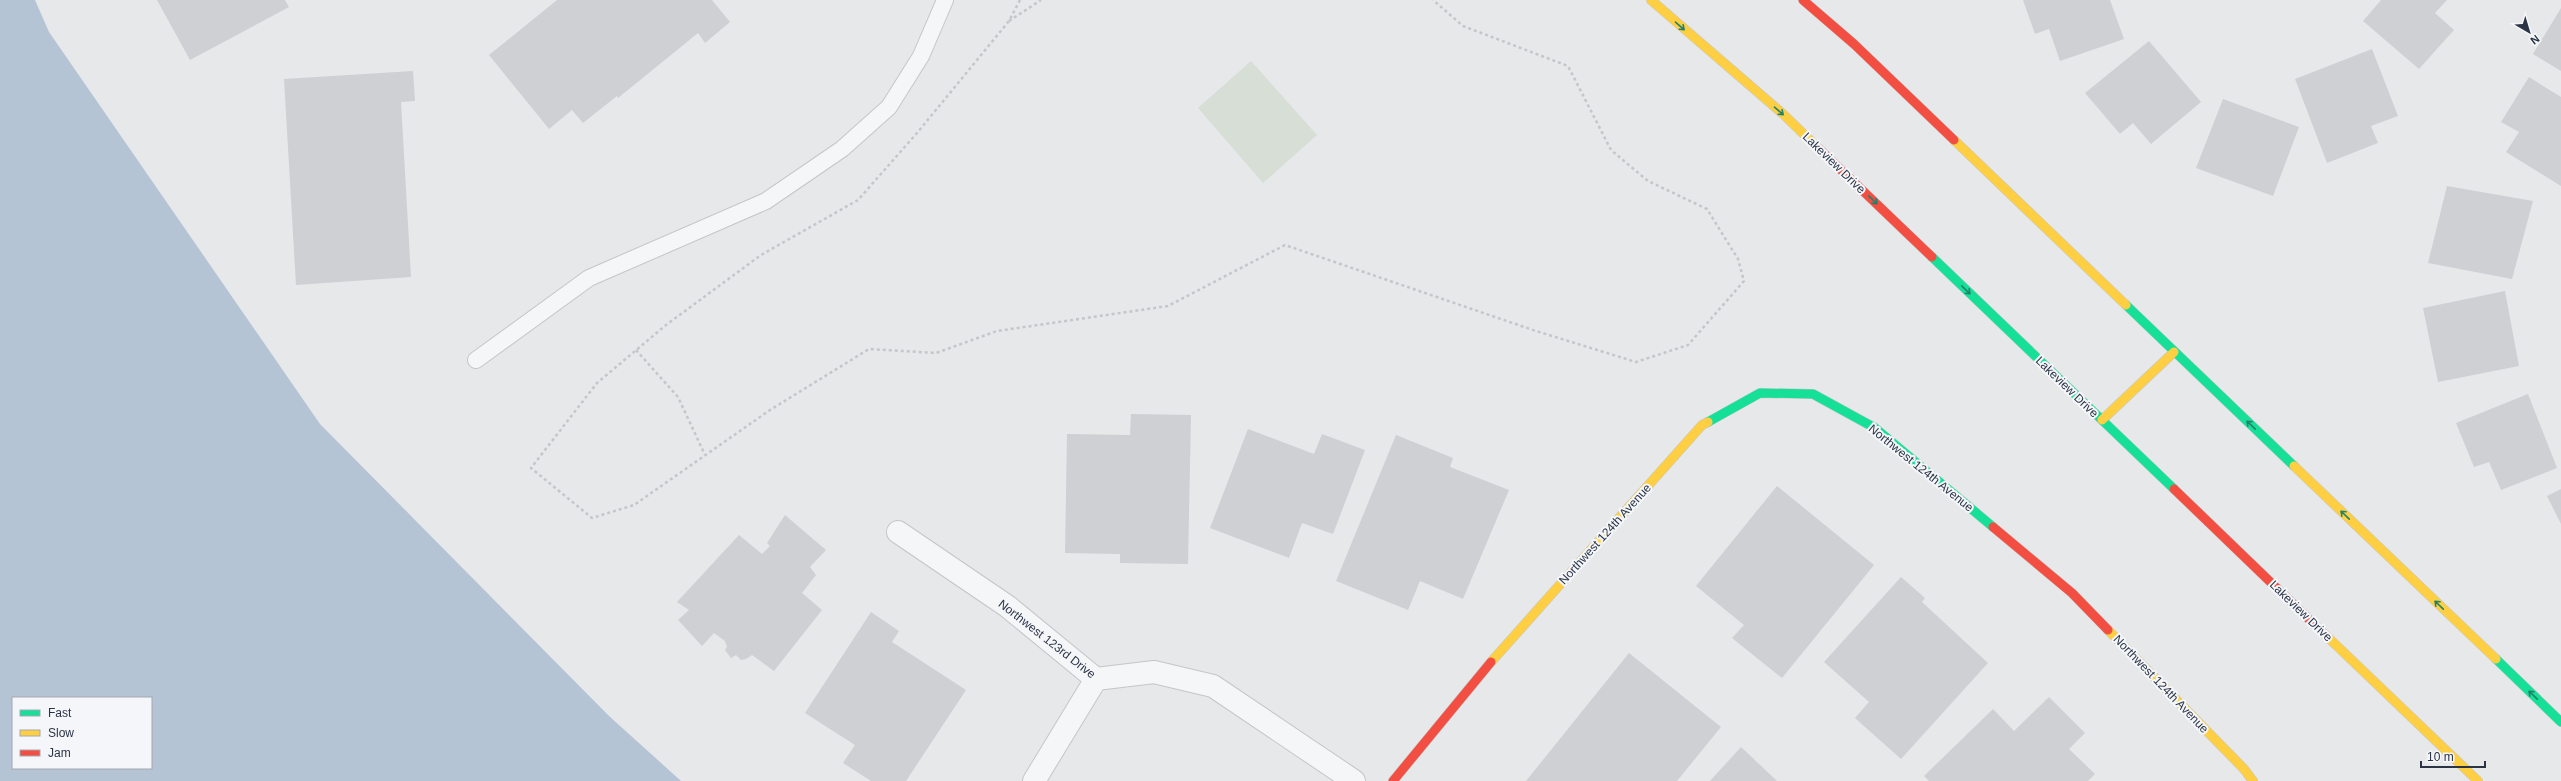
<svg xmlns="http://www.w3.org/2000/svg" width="2561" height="781" font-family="Helvetica,sans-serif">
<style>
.green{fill:#d6ded6}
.water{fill:#b4c4d5;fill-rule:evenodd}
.building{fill:#ced0d3}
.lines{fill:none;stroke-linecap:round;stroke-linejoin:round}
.lane-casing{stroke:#c4c6c8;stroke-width:18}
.street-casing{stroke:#c4c6c8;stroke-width:24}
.fast-casing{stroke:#c4c6c8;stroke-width:10}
.slow-casing{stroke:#c4c6c8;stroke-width:10}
.jam-casing{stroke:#c4c6c8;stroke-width:10}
.path{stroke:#c5c6ca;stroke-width:2.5;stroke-dasharray:3 3;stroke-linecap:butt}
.lane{stroke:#f5f6f7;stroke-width:16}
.street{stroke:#f5f6f7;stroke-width:22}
.fast{stroke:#16e098;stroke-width:9}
.slow{stroke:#ffcf43;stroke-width:9}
.jam{stroke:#f24e42;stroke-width:9}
.oneway{stroke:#22816a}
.labels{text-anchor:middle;stroke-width:4;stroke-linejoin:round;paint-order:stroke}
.street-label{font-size:12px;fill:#2b3445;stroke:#f4f6f9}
</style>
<rect width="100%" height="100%" fill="#e6e8ea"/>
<!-- green -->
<path class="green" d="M1251,61L1317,135L1263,183L1198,108Z"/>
<!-- water -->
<path class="water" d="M0,0H35L49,32L320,424L609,716L681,781H0ZM13,698H151V768H13Z"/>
<!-- building -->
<path class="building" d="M157,0H285L289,7L190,60Z
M557,0H712L730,22L705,43L698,33L618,98L617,96L583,123L572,110L549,129L489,55Z
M2023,0H2110L2124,39L2060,61L2049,29L2035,34Z
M2381,0H2447L2435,13L2454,30L2419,69L2363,21Z
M2561,8V71L2533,54Z
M2149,41L2201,102L2151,144L2133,123L2120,134L2085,93Z
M2372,49L2398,116L2371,126L2378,143L2327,163L2295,79Z
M413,71L415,101L401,102L411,277L296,285L284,79Z
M2529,77L2561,97V186L2506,152L2519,132L2501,122Z
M2223,99L2299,127L2273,196L2196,168Z
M2447,186L2533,201L2512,279L2428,263Z
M2505,291L2519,366L2438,382L2423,308Z
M2528,394L2557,468L2501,490L2489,462L2474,467L2456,423Z
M1131,414L1191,415L1188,564L1120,563V554L1065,553L1067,434L1130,435Z
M1248,429L1314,454L1322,434L1365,450L1333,534L1302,523L1289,558L1210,528Z
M1396,435L1453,458L1450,467L1509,490L1463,599L1420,581L1408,610L1336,581Z
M1777,486L1874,565L1782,678L1732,638L1744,625L1696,586Z
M2561,489V524L2547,496Z
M785,515L826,550L810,567L816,575L802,593L822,610L774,671L752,655L746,659L741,660L736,655L731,658L725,650L727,647L725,641L714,633L702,646L678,620L689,610L677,602L739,535L762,554L770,546L767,543Z
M1901,577L1925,598L1922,602L1988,663L1901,759L1855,718L1869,702L1824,662Z
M871,612L899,631L892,642L966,690L906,781H871L843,763L855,745L805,713Z
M1629,653L1721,727L1677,781H1526Z
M2049,697L2085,733L2069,749L2095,774L2088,781H1929L1924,776L1993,709L2014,731Z
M1741,747L1777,781H1710Z"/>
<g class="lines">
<!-- lane casing -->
<g class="lane-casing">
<path id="lane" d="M476,360L589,278L766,201L842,149L889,107L921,56L945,0"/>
</g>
<!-- street casing -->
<g class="street-casing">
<path id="street" d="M898,532L1007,606L1096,679L1154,672L1213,686L1354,781
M1034,781L1096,679"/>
</g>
<!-- fast casing -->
<g class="fast-casing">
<path id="fast" d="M1932,257L2174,489
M2126,305L2294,466
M1708,422L1760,393L1813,394L1875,428L1993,527
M2496,659L2561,722"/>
</g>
<!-- slow casing -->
<g class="slow-casing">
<path id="slow" d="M1651,0L1783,114L1815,145
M1954,140L2126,305
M2102,420L2174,352
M2294,466L2496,659
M2314,624L2478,781
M2108,630L2244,769L2253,781
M1491,662L1702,425L1708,422"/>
</g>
<!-- jam casing -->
<g class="jam-casing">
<path id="jam" d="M1803,0L1854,44L1954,140
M1815,145L1932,257
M2174,489L2314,624
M1993,527L2072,593L2108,630
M1393,781L1491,662"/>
</g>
<!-- path -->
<path class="path" d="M1020,0L1009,21L917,133L858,200L761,255L666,325L597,383L531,468L592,518L634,505L770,410L869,349L936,353L997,331L1168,306L1285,245L1536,331L1636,362L1688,345L1744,281L1738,259L1707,209L1648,181L1611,150L1568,66L1463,26L1433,0
M1009,21L1041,0
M636,350L678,397L705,455"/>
<!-- lane -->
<use href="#lane" class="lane"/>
<!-- street -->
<use href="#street" class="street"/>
<!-- fast -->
<use href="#fast" class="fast"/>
<!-- slow -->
<use href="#slow" class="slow"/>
<!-- jam -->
<use href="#jam" class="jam"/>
</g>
<!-- one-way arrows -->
<defs><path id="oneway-shaft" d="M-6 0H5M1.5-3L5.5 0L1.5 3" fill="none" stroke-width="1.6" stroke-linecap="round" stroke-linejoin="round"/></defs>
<g class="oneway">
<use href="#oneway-shaft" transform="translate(1680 26) rotate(41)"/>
<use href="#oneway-shaft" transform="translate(1779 111) rotate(41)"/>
<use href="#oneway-shaft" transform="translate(1873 200) rotate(44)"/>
<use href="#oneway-shaft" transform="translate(1966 290) rotate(44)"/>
<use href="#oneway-shaft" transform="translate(2251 425) rotate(-136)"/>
<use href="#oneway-shaft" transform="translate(2345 515) rotate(-136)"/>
<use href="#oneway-shaft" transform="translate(2439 605) rotate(-136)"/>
<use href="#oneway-shaft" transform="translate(2533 695) rotate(-136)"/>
</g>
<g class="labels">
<!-- street labels -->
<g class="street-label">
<text transform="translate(1834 163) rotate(44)" y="4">Lakeview Drive</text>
<text transform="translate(2067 387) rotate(44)" y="4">Lakeview Drive</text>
<text transform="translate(1921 468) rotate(39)" y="4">Northwest 124th Avenue</text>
<text transform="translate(1605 534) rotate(-48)" y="4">Northwest 124th Avenue</text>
<text transform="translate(2301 611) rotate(44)" y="4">Lakeview Drive</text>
<text transform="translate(1047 639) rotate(38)" y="4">Northwest 123rd Drive</text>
<text transform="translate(2161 684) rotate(46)" y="4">Northwest 124th Avenue</text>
</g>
</g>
<!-- legend -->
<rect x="12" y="697" width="140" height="72" fill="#f4f6f9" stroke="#a4a8b1"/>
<rect x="20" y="710" width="20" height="6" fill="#16e098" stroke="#a4a8b1"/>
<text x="48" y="717" font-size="12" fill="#2b3445">Fast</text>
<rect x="20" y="730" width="20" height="6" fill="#ffcf43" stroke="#a4a8b1"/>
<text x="48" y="737" font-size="12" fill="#2b3445">Slow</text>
<rect x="20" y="750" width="20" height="6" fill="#f24e42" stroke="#a4a8b1"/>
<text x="48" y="757" font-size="12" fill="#2b3445">Jam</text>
<!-- north arrow -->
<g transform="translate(2529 32) rotate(142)" stroke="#f4f6f9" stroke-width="3" paint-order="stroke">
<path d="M0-3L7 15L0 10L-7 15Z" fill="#2b3445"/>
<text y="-6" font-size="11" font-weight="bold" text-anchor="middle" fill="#2b3445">N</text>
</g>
<!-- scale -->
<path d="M2421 761v6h64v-6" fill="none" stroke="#2b3445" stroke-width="2"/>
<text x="2427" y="761" font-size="12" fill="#2b3445" stroke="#f4f6f9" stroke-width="3" paint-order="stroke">10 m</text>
</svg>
